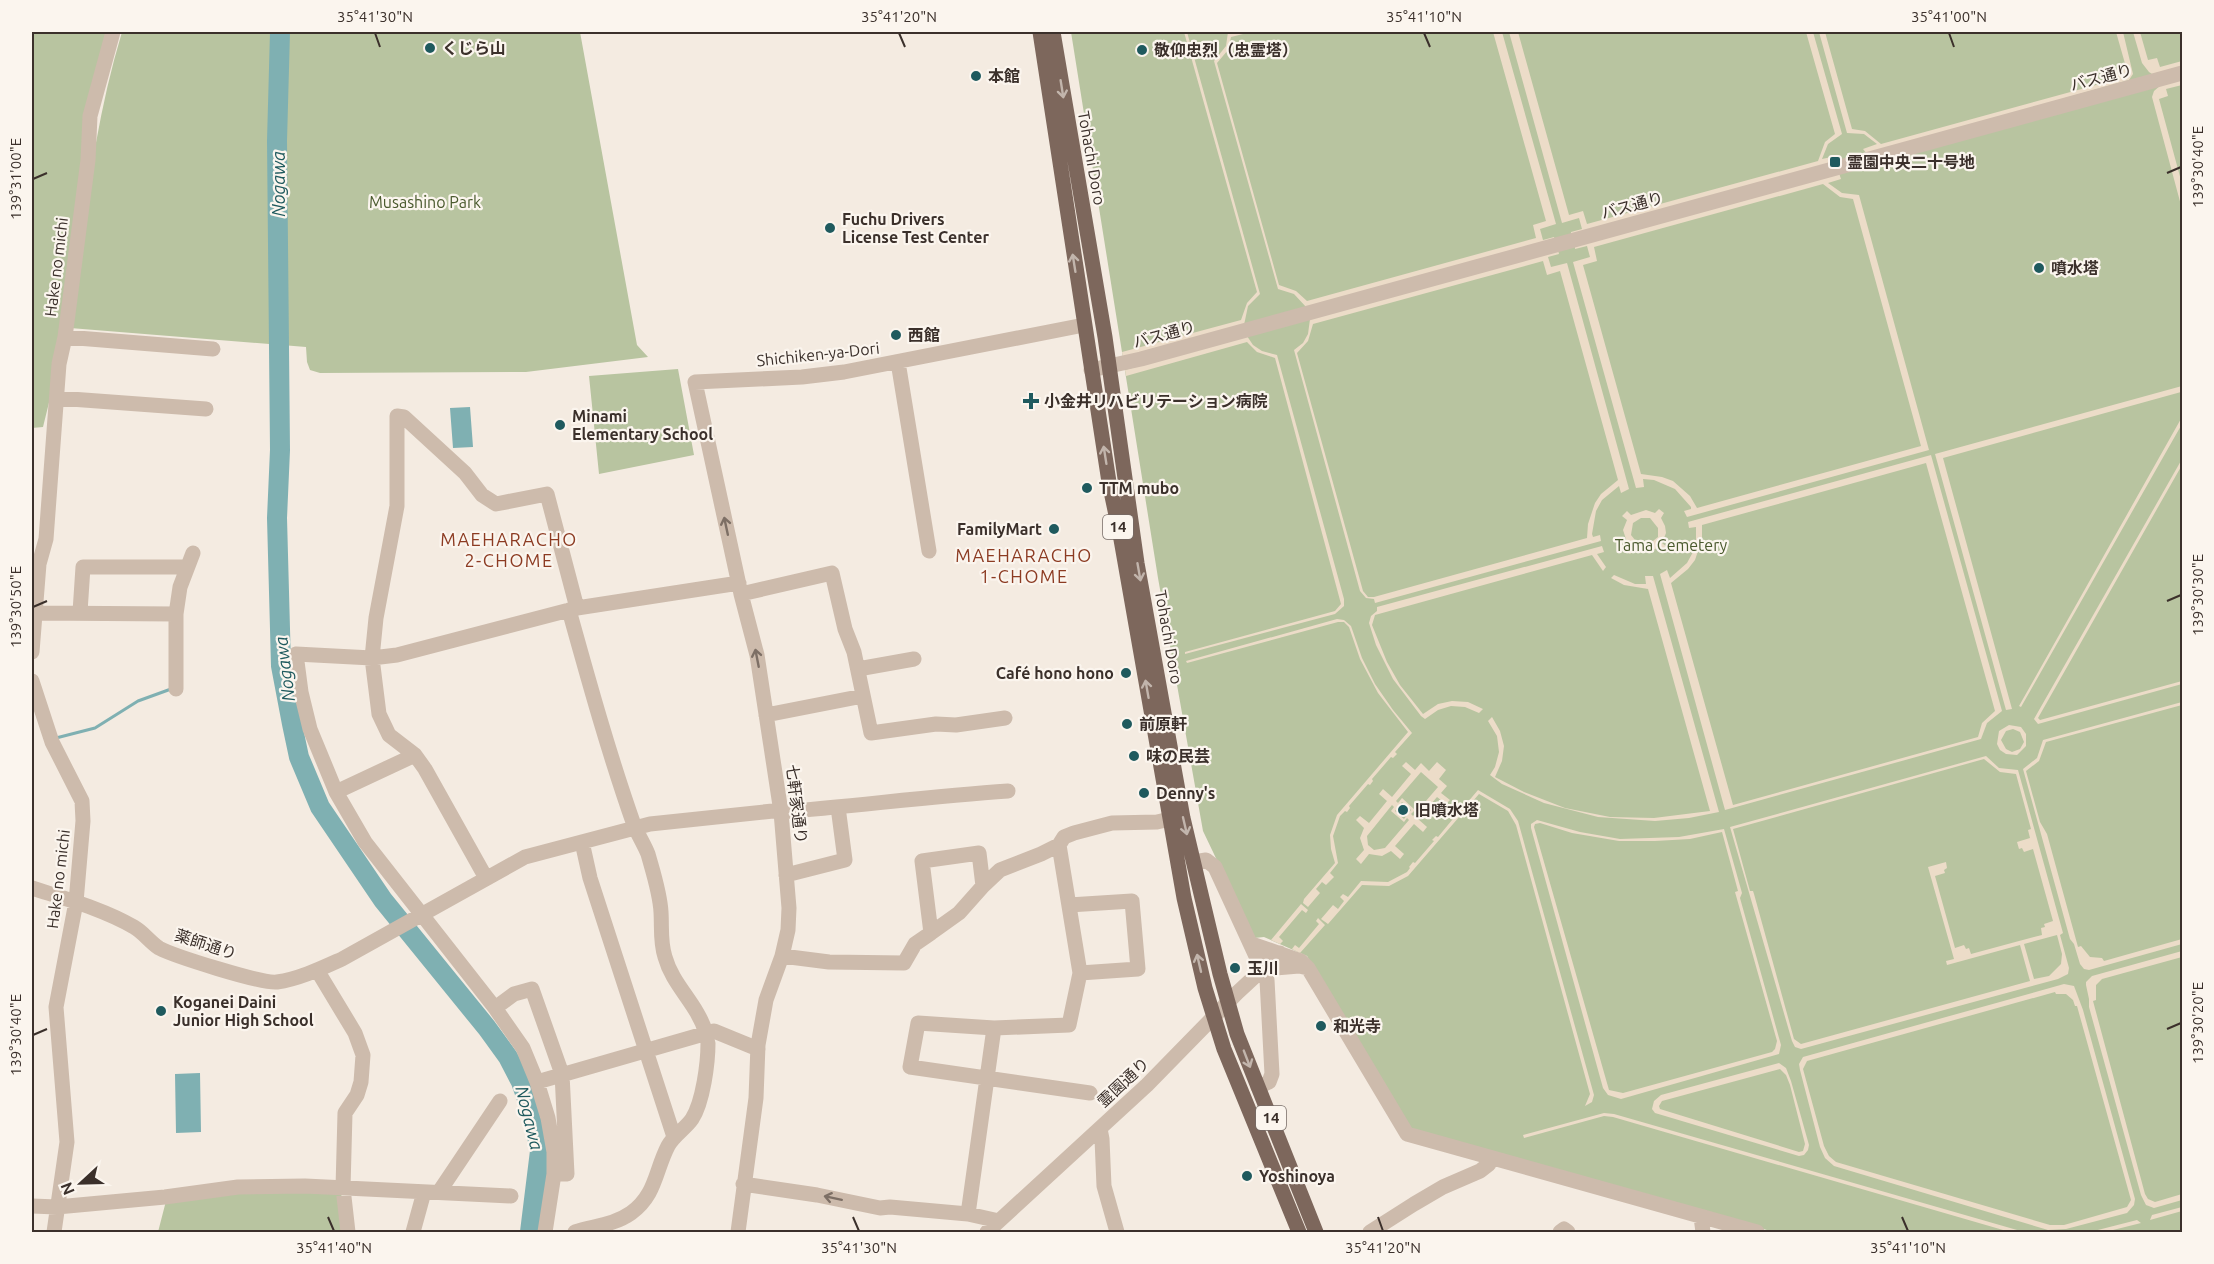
<svg xmlns="http://www.w3.org/2000/svg" width="2214" height="1264" font-family="Ubuntu,'Noto Sans JP',sans-serif">
<style>
.green{fill:#b8c4a0}
.plaza{fill:#ecdcc8;fill-rule:evenodd}
.water{fill:#7fb0b2}
.lines{fill:none;stroke-linecap:round;stroke-linejoin:round}
.stream{stroke:#7fb0b2;stroke-width:3}
.river{stroke:#7fb0b2;stroke-width:20}
.minor{stroke:#cdbbac;stroke-width:15}
.major{stroke:#7d675c;stroke-width:15}
.oneway{stroke:#c2b5ac}
.oneway2{stroke:#7d6f65}
.ticks{fill:none;stroke:#3b302b;stroke-width:2}
.poi-dot{fill:#1f5a5e;stroke:#fbf5ee;stroke-width:2}
.labels{text-anchor:middle;stroke-width:4.5;stroke-linejoin:round;paint-order:stroke}
.shield{fill:#fbf5ee;stroke:#756b66;stroke-width:1.5}
.shield-label{font-size:15px;font-weight:bold;fill:#3b302b}
.poi-label{font-size:16px;font-weight:bold;fill:#3b302b;stroke:#fbf5ee;text-anchor:start}
.street-label{font-size:16px;fill:#3b302b;stroke:#fbf5ee}
.park-label{font-size:16px;fill:#4a5a2e;stroke:#fbf5ee}
.water-label{font-size:18px;font-style:italic;fill:#1f5a5e;stroke:#fbf5ee}
.neighbourhood-label{font-size:18px;letter-spacing:1.5px;fill:#8c3b22;stroke:#fbf5ee}
.neatline{fill:none;stroke:#3b302b;stroke-width:2}
.ticks-label{font-size:15px;text-anchor:middle;fill:#3b302b}
</style>
<rect width="100%" height="100%" fill="#f4ebe1"/>
<!-- green -->
<path class="green" d="M32,32H110L57,370L43,427L32,428Z
M122,32H580L637,345L648,357L526,372L320,373L310,370L307,362L306,347L70,328C83,228 93,128 122,32Z
M1071,32H2182V1232H1774L1412,1131L1307,956L1264,937L1254,938L1203,831L1158,578Z
M678,369L694,455L599,474L589,376Z
M341,1191L345,1232H158L166,1201L203,1194Z"/>
<!-- plaza -->
<path class="plaza" d="M1184,32H1187L1260,294L1248,306L1244,325L1123,358L1122,352L1241,320L1247,303L1257,292Z
M1228,32H1251L1231,37L1228,50L1217,63L1279,285L1296,291L1307,301L1536,238L1533,225L1546,221L1493,32H1502L1556,224L1540,229L1543,240L1554,237L1555,240L1307,308L1294,294L1278,289L1214,61L1226,46Z
M1509,32H1518L1569,215L1583,211L1587,224L1818,161L1825,142L1835,134L1806,32H1813L1842,134L1828,144L1822,159L1836,156V163L1571,235V232L1582,229L1579,218L1562,223Z
M1819,32H1825L1852,129L1865,131L1881,144L2118,79L2116,70L2126,67L2116,32H2123L2133,74L2129,80L1867,154L1863,149L1877,144L1864,134L1847,133Z
M2133,32H2140L2148,60L2157,58L2160,67L2182,61V67L2152,74L2149,72L2142,63Z
M2182,79V85L2166,89L2168,96L2159,99L2182,184V209L2152,97L2154,91L2161,85Z
M1839,173L1841,179L1828,183L1842,193L1859,195L1929,450L1687,517L1684,511L1691,509V507L1675,489L1654,480L1643,479L1644,487L1636,488L1573,262L1590,257L1587,246L1575,249V246ZM1823,184L1840,197L1853,199L1921,446L1697,508L1690,496L1673,481L1662,477L1641,474L1583,265L1597,261L1594,247Z
M1558,250L1559,254L1548,257L1551,267L1567,263L1629,489L1621,493L1619,486L1602,500L1596,511L1592,534L1593,537L1600,535L1601,541L1375,603L1374,599L1366,598L1360,591L1294,350L1303,343L1308,334L1310,319ZM1543,261L1547,275L1560,271L1618,480L1601,494L1595,503L1588,524L1587,538L1374,597H1368L1363,591L1297,353L1308,341L1313,324Z
M1247,336L1253,345L1262,351L1277,355L1344,599V606L1335,614L1185,654V652L1335,611L1341,604L1275,358L1257,352L1247,342L1126,376L1125,370Z
M2182,386V395L2181,392L1943,458L2012,709L2006,710L1935,454Z
M2182,417V424L2021,707L2019,706Z
M1931,455L2002,711L1987,723L1981,739L1725,810L1660,574L1667,570L1670,578L1687,563L1693,552L1696,541V527L1689,528L1688,522ZM1926,463L1995,711L1982,723L1978,737L1733,805L1671,583L1688,569L1695,560L1702,539V525Z
M2182,459V465L2038,718L2040,720L2182,681V684L2038,724L2034,719Z
M1659,509L1664,513L1661,518L1665,526L1666,533L1662,543L1667,547L1662,552L1658,548L1643,553L1634,550L1630,554L1624,550L1628,545L1623,530L1627,520L1622,516L1627,511L1631,515L1646,510L1655,513ZM1641,518H1650L1658,528V537L1648,545H1639L1631,535L1633,523Z
M1602,546L1604,552L1597,554L1606,567L1603,571L1592,555L1375,615L1372,625L1387,662L1400,685L1423,714L1438,704L1452,701L1468,702L1483,709L1479,713L1465,707L1451,706L1438,710L1425,719L1421,716L1393,679L1376,645L1369,623L1371,616L1377,611V607Z
M1614,575L1635,584H1646L1645,576H1653L1719,812L1689,818L1655,821L1598,817L1544,803L1502,784L1490,775L1495,767L1499,752L1497,736L1488,721L1492,717L1500,731L1504,746L1502,761L1495,777L1524,792L1565,808L1610,817L1654,818L1710,811L1648,589L1624,585L1611,578Z
M1337,619L1344,620L1351,626L1362,658L1375,684L1393,710L1412,733L1395,752L1397,754L1393,758L1391,757L1372,779L1373,781L1370,785L1368,784L1349,806L1350,808L1347,812L1345,811L1340,816L1333,836L1338,863L1330,873L1334,877L1326,885L1322,882L1316,889L1320,893L1308,907L1303,903L1304,899L1335,863L1331,849L1330,835L1337,815L1408,732L1378,693L1360,659L1349,627L1344,622H1338L1187,663L1186,661Z
M2182,702V705L2046,742L2039,761L2026,771L2040,822L2047,834L2078,947L2081,946L2090,957L2102,958L2104,961L2182,939V944L2089,970L2084,969L2080,964L2074,944L2070,939L2023,769L2037,758L2043,740Z
M2009,725L2021,727L2026,734V746L2017,755L2006,754L2000,750L1997,744L1999,731ZM2013,729L2020,732L2024,742L2020,749L2012,752L2006,749L2001,740L2006,731Z
M1986,756L1999,768L2018,770L2063,933L2060,935L2069,968L2068,974L2058,979L1801,1049L1795,1047L1792,1041L1730,827ZM1984,759L2000,772L2016,774L2031,829L2028,830L2030,838L2017,842L2019,849L2022,848L2024,852L2033,849L2053,921L2044,924L2045,927L2041,928L2042,935L2019,941L1971,954L1969,948L1966,949L1964,945L1955,948L1935,876L1945,873L1944,870L1947,868L1946,862L1928,867L1954,959L1946,961L1947,965L2020,945L2030,981L1801,1044L1794,1039L1754,894L1753,891H1750L1733,829ZM2057,935L2062,954L2061,964L2049,976L2034,979L2024,944Z
M1406,762L1415,770L1421,763L1429,771L1437,762L1446,770L1439,779L1447,786L1441,793L1450,800L1446,804L1437,797L1418,819L1427,827L1423,832L1414,824L1395,846L1404,854L1400,859L1391,851L1382,856L1369,854L1361,864L1356,859L1364,850L1360,838L1364,828L1356,820L1360,816L1369,823L1387,801L1379,794L1383,789L1392,797L1411,774L1402,766ZM1421,772L1438,787L1413,816L1411,814L1415,810L1402,798L1398,803L1396,801ZM1402,802L1411,810L1404,819L1395,811ZM1392,805L1394,807L1391,811L1404,822L1407,818L1409,820L1385,848L1374,850L1368,845L1367,836Z
M1478,790L1510,809L1518,821L1594,1095L1592,1102L1585,1106L1590,1094L1516,825L1508,811L1479,794L1408,876L1389,886L1362,885L1328,924L1321,919L1333,905L1338,909L1344,901L1340,897L1343,894L1348,897L1361,881L1388,882L1407,872L1410,868L1409,867L1413,862L1415,863L1434,841L1432,840L1436,836L1438,837L1457,814L1456,812L1458,810L1459,808L1461,810Z
M1537,820L1580,832L1620,839L1679,837L1724,829L1742,893L1740,898L1781,1045L1779,1054L1621,1099L1608,1095L1603,1088L1531,828V824ZM1540,823L1572,833L1619,841H1655L1690,839L1722,832L1738,891L1735,892L1777,1041L1775,1049L1772,1052L1623,1093L1609,1090L1534,827L1535,824Z
M1301,904L1308,910L1306,913L1302,910L1279,937L1283,941L1280,944L1271,940Z
M1318,918L1325,925L1300,953L1292,949L1295,945L1299,948L1319,924L1316,921Z
M2182,951V957L2102,979L2096,985V1000L2093,1001L2145,1194L2148,1199L2155,1202L2182,1194V1200L2154,1208L2146,1205L2141,1195L2089,1007V999L2086,985V982L2092,976Z
M2064,984L2074,986L2083,1010L2135,1199L2134,1205L2127,1213L2066,1229L2048,1230L1834,1166L1825,1158L1820,1147L1800,1070L1799,1064L1803,1057ZM2055,992L2056,994H2066L2073,1000L2075,1006H2077L2131,1200L2127,1207L2064,1225H2050L1836,1162L1829,1156L1824,1146L1803,1069L1807,1061Z
M1779,1063L1786,1068L1791,1081L1809,1145L1808,1150L1804,1155L1799,1156L1655,1113L1652,1109L1654,1101L1661,1095ZM1780,1069L1786,1075L1790,1085L1805,1144L1803,1151L1799,1152L1660,1109L1659,1106L1662,1101Z
M1604,1113L1614,1114L2024,1232H2010L1613,1117L1604,1116L1524,1138L1523,1135Z
M2182,1207V1211L2150,1220L2152,1215Z
M2137,1220L2141,1223L2105,1232H2090Z"/>
<!-- water -->
<path class="water" d="M470,407L473,447L453,448L450,408Z
M200,1073L201,1132L176,1133L175,1074Z"/>
<g class="lines">
<!-- stream -->
<path class="stream" d="M56,738L95,728L138,701L171,689"/>
<!-- river -->
<path class="river" d="M280,32L277,141L280,450L277,518L281,666L292,724L299,757L320,807L383,900L487,1028L508,1057L521,1082L533,1116L540,1151L530,1232"/>
<!-- minor -->
<path class="minor" d="M65,337L213,349
M898,362L929,551
M1091,370L1141,359L2182,73
M57,398L206,409
M741,594L832,573L845,629L854,652L871,733L936,724L956,725L1005,718
M569,610C589,682 609,754 634,825C638,835 644,844 648,854C653,872 660,893 661,912C662,928 660,942 665,957C673,986 697,1003 706,1033
M80,612L83,567H186
M35,613L176,614V689
M176,614L180,587L193,553
M32,652L39,564L46,539L59,364L65,337L88,160L90,116L113,32
M858,669L914,659
M32,681L52,742L82,801L83,821L76,902L56,1007L67,1142L54,1232
M766,715L863,696
M336,792L415,755
M582,842L590,878L674,1137
M1194,862L1206,860L1215,867L1267,980L1272,1074L1269,1082L1258,1087
M786,875L845,860L838,807
M486,878L425,769L415,755L389,735L379,714L372,658L376,618L397,506V416L404,417L465,473L482,495L496,504L547,494L577,608
M983,886L1000,870L1041,854L1059,845L1064,837L1074,833L1112,823L1157,822L1170,819
M32,888C66,899 103,909 134,927C143,932 150,942 159,948C174,956 262,984 277,982C299,979 322,968 342,959L525,857L650,824L773,811L781,812C857,806 932,796 1008,791
M1069,905L1132,901L1138,969L1080,973
M1252,944L1301,961L1308,968L1407,1134L1757,1232
M782,956L829,962L904,963L915,944L931,933L922,861L979,853L983,886L959,913L931,933
M1263,969L1299,966L1308,968
M317,970L355,1033L363,1055L361,1082L357,1095L345,1113L343,1188L348,1232
M495,1008L514,994L532,989L562,1074L567,1174H554
M994,1028L918,1023L910,1067L1090,1093
M537,1082L714,1031L758,1049
M1100,1129L1102,1139L1104,1186L1117,1232
M743,1184L817,1195L880,1208L890,1207L968,1214L999,1221
M439,1192L500,1101
M32,1206L57,1207L165,1197L238,1187L305,1186L511,1196
M968,1214L994,1028L1069,1025L1080,973L1059,845
M1701,1217L1703,1232
M413,1232L424,1192
M545,1232L554,1174V1152L548,1118L537,1082L523,1048L495,1008L365,842L336,792L310,729L301,692L296,654L372,658L397,655L577,608L739,583
M575,1232C594,1226 614,1225 631,1213C656,1195 655,1171 668,1146C674,1135 685,1129 692,1119C703,1102 708,1063 708,1043
M738,1232L756,1098L758,1045L766,1000L782,956L788,930L789,908L781,812L757,655L741,594L695,382L802,377L844,372L1084,325
M987,1232L1147,1085L1237,993L1280,953
M1370,1232L1414,1204L1443,1187L1480,1171L1489,1164L1491,1158
M1560,1232L1564,1229L1568,1232"/>
<!-- major -->
<path class="major" d="M1040,32L1109,482L1120,534L1184,898L1205,988L1224,1049L1299,1232
M1053,32L1105,337L1137,563L1183,818L1220,974L1237,1034L1316,1232"/>
</g>
<!-- one-way arrows -->
<defs><path id="oneway-shaft" d="M-6 0H5M1.5-3L5.5 0L1.5 3" fill="none" stroke-width="1.6" stroke-linecap="round" stroke-linejoin="round" transform="scale(1.5)"/></defs>
<g class="oneway">
<use href="#oneway-shaft" transform="translate(1062 89) rotate(81)"/>
<use href="#oneway-shaft" transform="translate(1074 263) rotate(-99)"/>
<use href="#oneway-shaft" transform="translate(1105 455) rotate(-99)"/>
<use href="#oneway-shaft" transform="translate(1139 572) rotate(80)"/>
<use href="#oneway-shaft" transform="translate(1147 689) rotate(-100)"/>
<use href="#oneway-shaft" transform="translate(1185 826) rotate(77)"/>
<use href="#oneway-shaft" transform="translate(1199 963) rotate(-103)"/>
<use href="#oneway-shaft" transform="translate(1247 1059) rotate(69)"/>
</g>
<g class="oneway2">
<use href="#oneway-shaft" transform="translate(726 526) rotate(-102)"/>
<use href="#oneway-shaft" transform="translate(757 658) rotate(-101)"/>
<use href="#oneway-shaft" transform="translate(833 1198) rotate(-168)"/>
</g>
<!-- ticks -->
<path class="ticks" d="M375,33L380,47M899,33L905,47M1424,33L1430,47M1949,33L1954,47M2167,173L2181,167M33,179L47,173M2167,601L2181,595M33,607L47,601M2167,1029L2181,1023M33,1035L47,1029M328,1217L334,1231M853,1217L859,1231M1378,1217L1383,1231M1902,1217L1908,1231"/>
<!-- markers -->
<g class="poi-dot">
<circle cx="430" cy="48" r="6"/>
<circle cx="1142" cy="50" r="6"/>
<circle cx="976" cy="76" r="6"/>
<rect x="1829" y="156" width="12" height="12" rx="3"/>
<circle cx="830" cy="228" r="6"/>
<circle cx="2039" cy="268" r="6"/>
<circle cx="896" cy="335" r="6"/>
<path d="M1028 392h6v6h6v6h-6v6h-6v-6h-6v-6h6z"/>
<circle cx="560" cy="425" r="6"/>
<circle cx="1087" cy="488" r="6"/>
<circle cx="1054" cy="529" r="6"/>
<circle cx="1126" cy="673" r="6"/>
<circle cx="1127" cy="724" r="6"/>
<circle cx="1134" cy="756" r="6"/>
<circle cx="1144" cy="793" r="6"/>
<circle cx="1403" cy="810" r="6"/>
<circle cx="1235" cy="968" r="6"/>
<circle cx="161" cy="1011" r="6"/>
<circle cx="1321" cy="1026" r="6"/>
<circle cx="1247" cy="1176" r="6"/>
</g>
<g class="labels">
<!-- shield labels -->
<g class="shield">
<rect x="1103" y="515" width="30" height="24" rx="4.5"/>
<rect x="1256" y="1106" width="30" height="24" rx="4.5"/>
</g>
<g class="shield-label">
<text x="1118" y="532">14</text>
<text x="1271" y="1123">14</text>
</g>
<!-- poi labels -->
<g class="poi-label">
<text x="442" y="54">くじら山</text>
<text x="1154" y="56">敬仰忠烈（忠霊塔）</text>
<text x="988" y="82">本館</text>
<text x="1847" y="168">霊園中央二十号地</text>
<text x="842" y="225">Fuchu Drivers<tspan x="842" dy="18">License Test Center</tspan></text>
<text x="2051" y="274">噴水塔</text>
<text x="908" y="341">西館</text>
<text x="1044" y="407">小金井リハビリテーション病院</text>
<text x="572" y="422">Minami<tspan x="572" dy="18">Elementary School</tspan></text>
<text x="1099" y="494">TTM mubo</text>
<text x="1042" y="535" text-anchor="end">FamilyMart</text>
<text x="1114" y="679" text-anchor="end">Café hono hono</text>
<text x="1139" y="730">前原軒</text>
<text x="1146" y="762">味の民芸</text>
<text x="1156" y="799">Denny's</text>
<text x="1415" y="816">旧噴水塔</text>
<text x="1247" y="974">玉川</text>
<text x="173" y="1008">Koganei Daini<tspan x="173" dy="18">Junior High School</tspan></text>
<text x="1333" y="1032">和光寺</text>
<text x="1259" y="1182">Yoshinoya</text>
</g>
<!-- street labels -->
<g class="street-label">
<text transform="translate(2101 77) rotate(-15)" y="6">バス通り</text>
<text transform="translate(1092 158) rotate(80)" y="6">Tohachi Doro</text>
<text transform="translate(1632 205) rotate(-15)" y="6">バス通り</text>
<text transform="translate(56 267) rotate(-83)" y="6">Hake no michi</text>
<text transform="translate(1164 334) rotate(-15)" y="6">バス通り</text>
<text transform="translate(818 354) rotate(-6)" y="6">Shichiken-ya-Dori</text>
<text transform="translate(1169 637) rotate(80)" y="6">Tohachi Doro</text>
<text transform="translate(797 804) rotate(83)" y="6">七軒家通り</text>
<text transform="translate(58 879) rotate(-83)" y="6">Hake no michi</text>
<text transform="translate(206 944) rotate(18)" y="6">薬師通り</text>
<text transform="translate(1123 1082) rotate(-43)" y="6">霊園通り</text>
</g>
<!-- park labels -->
<g class="park-label">
<text x="425" y="208">Musashino Park</text>
<text x="1671" y="551">Tama Cemetery</text>
</g>
<!-- water labels -->
<g class="water-label">
<text transform="translate(279 184) rotate(-90)" y="6">Nogawa</text>
<text transform="translate(285 669) rotate(-97)" y="6">Nogawa</text>
<text transform="translate(529 1118) rotate(76)" y="6">Nogawa</text>
</g>
<!-- neighbourhood labels -->
<g class="neighbourhood-label">
<text x="509" y="546">MAEHARACHO<tspan x="509" dy="21">2-CHOME</tspan></text>
<text x="1024" y="562">MAEHARACHO<tspan x="1024" dy="21">1-CHOME</tspan></text>
</g>
</g>
<!-- border -->
<rect width="2214" height="1264" fill="none" stroke="#fbf5ee" stroke-width="66"/>
<!-- north arrow -->
<g transform="translate(81 1183) rotate(248)" stroke="#fbf5ee" stroke-width="4.5" paint-order="stroke">
<path d="M0-4.5L10 22L0 15L-10 22Z" fill="#3b302b"/>
<text y="-9" font-size="16" font-weight="bold" text-anchor="middle" fill="#3b302b">N</text>
</g>
<rect x="33" y="33" width="2148" height="1198" class="neatline"/>
<g class="ticks-label">
<text x="375" y="22">35°41'30"N</text>
<text x="899" y="22">35°41'20"N</text>
<text x="1424" y="22">35°41'10"N</text>
<text x="1949" y="22">35°41'00"N</text>
<text transform="translate(2198 167) rotate(-90)" y="5">139°30'40"E</text>
<text transform="translate(16 179) rotate(-90)" y="5">139°31'00"E</text>
<text transform="translate(2198 595) rotate(-90)" y="5">139°30'30"E</text>
<text transform="translate(16 607) rotate(-90)" y="5">139°30'50"E</text>
<text transform="translate(2198 1023) rotate(-90)" y="5">139°30'20"E</text>
<text transform="translate(16 1035) rotate(-90)" y="5">139°30'40"E</text>
<text x="334" y="1253">35°41'40"N</text>
<text x="859" y="1253">35°41'30"N</text>
<text x="1383" y="1253">35°41'20"N</text>
<text x="1908" y="1253">35°41'10"N</text>
</g>
</svg>
